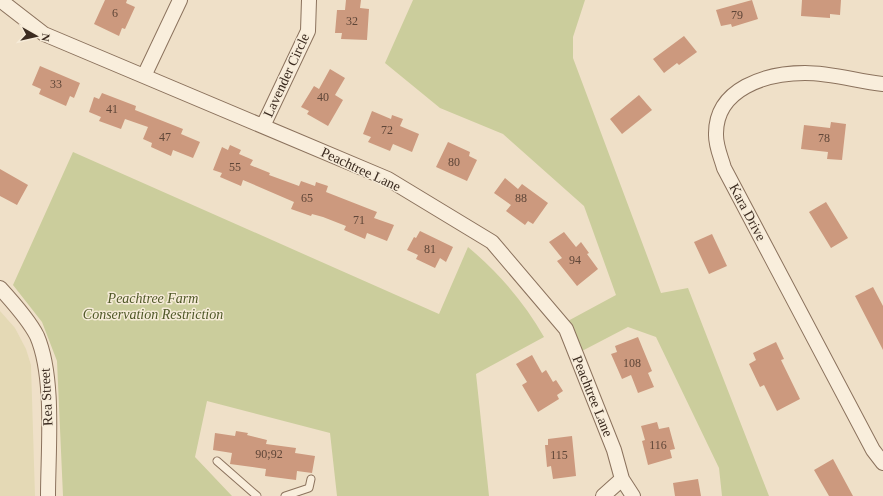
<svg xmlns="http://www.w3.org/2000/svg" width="883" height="496" font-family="'Times New Roman',serif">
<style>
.farmland{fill:#e4d9b5}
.green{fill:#cbcd9c}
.building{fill:#cc997e}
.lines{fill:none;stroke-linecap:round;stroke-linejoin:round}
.lane-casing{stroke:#8b725d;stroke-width:9}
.street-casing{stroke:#8b725d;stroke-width:16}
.lane{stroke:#f9eedc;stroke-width:7}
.street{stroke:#f9eedc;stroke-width:14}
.labels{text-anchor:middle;stroke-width:3;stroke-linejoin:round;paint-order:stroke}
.number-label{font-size:12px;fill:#5f4638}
.street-label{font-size:14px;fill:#3b2b20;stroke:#f6ebd8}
.park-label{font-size:14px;font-style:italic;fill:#4f5827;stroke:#f6ebd8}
</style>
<rect width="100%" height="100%" fill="#efe0c8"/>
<!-- farmland -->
<path class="farmland" d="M0,311L15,328L26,349L31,365L35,496H0Z"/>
<!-- green -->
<path class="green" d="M413,0H585L573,37V58L661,293L688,288L769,496H722L719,468L656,337L628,327L582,351L566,322L616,295L584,206L503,134L440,108L385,63Z
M73,152L439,314L468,247C499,273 524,302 544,337L476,374L489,496H337L330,433L207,401L195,457L232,496H63L57,361L42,322L13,285Z"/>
<!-- building -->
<path class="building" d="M105,0H127L126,3L135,7L125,29L122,28L119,36L94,24Z
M346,0H361L360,8L369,9L367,40L341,39L342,33H335L337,10H345Z
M752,0L758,19L732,27L731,24L721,26L716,10Z
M802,0H841L840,15L830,14V18L801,16Z
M684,36L697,52L679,65L677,63L664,73L653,59Z
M40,66L80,83L74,98L70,96L66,106L39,94L41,89L32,85Z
M330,69L345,78L335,95L343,100L328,126L307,114L309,111L301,107L314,86L319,89Z
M102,93L136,106L135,110L183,129L181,134L200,142L193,158L173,150L171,156L151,147L152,143L143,139L148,127L125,119L121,129L99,121L101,117L89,112L94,97L99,99Z
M639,95L652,110L622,134L610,119Z
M372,111L391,119L392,115L403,119L400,126L419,134L412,152L393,144L390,151L368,142L371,137L363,134Z
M831,122L846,124L842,160L827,159L828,152L801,149L804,125L830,128Z
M448,142L470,152L469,156L477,160L467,181L436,167Z
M230,145L241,150L239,154L253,160L250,165L270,173L269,175L299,186L301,181L315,186L316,182L328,186L326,192L377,212L374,218L394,225L387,241L367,233L365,239L344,230L346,226L323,217L312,214L311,216L291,209L294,202L243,180L241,186L220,177L222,173L213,170L222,147L228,150Z
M0,169L28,185L17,205L0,196Z
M505,178L518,189L522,184L548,203L533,224L528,221L525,225L506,211L511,205L494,193Z
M826,202L848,238L831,248L809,212Z
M420,231L453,247L446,262L440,258L435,268L416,259L418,255L407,250L414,237L416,238Z
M564,232L576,247L581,242L589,253L587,254L598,269L577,286L557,261L562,258L549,242Z
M712,234L727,266L709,274L694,242Z
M873,287L883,306V350L855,296Z
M638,337L652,371L648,373L654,387L638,393L631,375L622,379L611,354L617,352L615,346Z
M776,342L784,359L781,360L800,399L777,411L764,385L760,387L749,364L756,360L753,353Z
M532,355L542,373L546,370L553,382L556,380L563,391L557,395L559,399L538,412L522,385L527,382L516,364Z
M657,422L659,429L669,427L675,449L670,450L672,458L648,465L642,441L645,440L641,426Z
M236,431L248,433L247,435L267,440L266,444L296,448L295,453L315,456L312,473L297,471L296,480L265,476L266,469L230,464L232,453L213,450L215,433L235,436Z
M572,436L576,476L553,479L551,466L547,467L545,445H548V439Z
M833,459L853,496H829L814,470Z
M698,479L701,496H675L673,483Z"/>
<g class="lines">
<!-- lane casing -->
<g class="lane-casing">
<path id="lane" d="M217,461L257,496
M285,496L309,488L311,479"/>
</g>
<!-- street casing -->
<g class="street-casing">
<path id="street" d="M0,0L44,34L388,179L492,242L566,329L614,450L622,479L633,496
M144,76L180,0
M883,84C857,81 831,73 805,73C767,73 715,88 716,135C716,147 721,157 724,168L873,450L883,463
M263,126L308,31L309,0
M0,288C11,300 30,322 37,336C55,378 48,450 48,496
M603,496L622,479"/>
</g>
<!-- lane -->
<use href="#lane" class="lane"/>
<!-- street -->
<use href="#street" class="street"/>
</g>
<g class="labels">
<!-- number labels -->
<g class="number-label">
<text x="115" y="17">6</text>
<text x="737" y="19">79</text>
<text x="352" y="25">32</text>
<text x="56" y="88">33</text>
<text x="323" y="101">40</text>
<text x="112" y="113">41</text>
<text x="387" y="134">72</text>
<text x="165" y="141">47</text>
<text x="824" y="142">78</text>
<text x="454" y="166">80</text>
<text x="235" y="171">55</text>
<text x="307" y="202">65</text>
<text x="521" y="202">88</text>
<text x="359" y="224">71</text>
<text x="430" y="253">81</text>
<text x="575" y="264">94</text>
<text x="632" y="367">108</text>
<text x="658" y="449">116</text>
<text x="269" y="458">90;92</text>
<text x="559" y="459">115</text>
</g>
<!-- street labels -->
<g class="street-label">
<text transform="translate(286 75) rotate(-65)" y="5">Lavender Circle</text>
<text transform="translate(361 169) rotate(25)" y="5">Peachtree Lane</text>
<text transform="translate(748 212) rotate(62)" y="5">Kara Drive</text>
<text transform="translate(593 396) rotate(68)" y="5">Peachtree Lane</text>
<text transform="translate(46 397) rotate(-93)" y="5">Rea Street</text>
</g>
<!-- park labels -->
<g class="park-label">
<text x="153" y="303">Peachtree Farm<tspan x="153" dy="16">Conservation Restriction</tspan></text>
</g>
</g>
<!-- north arrow -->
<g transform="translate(36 36) rotate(98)" stroke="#f6ebd8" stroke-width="3" paint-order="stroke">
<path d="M0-3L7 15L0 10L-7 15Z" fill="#3b2b20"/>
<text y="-6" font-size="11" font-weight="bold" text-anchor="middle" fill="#3b2b20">N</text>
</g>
</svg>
